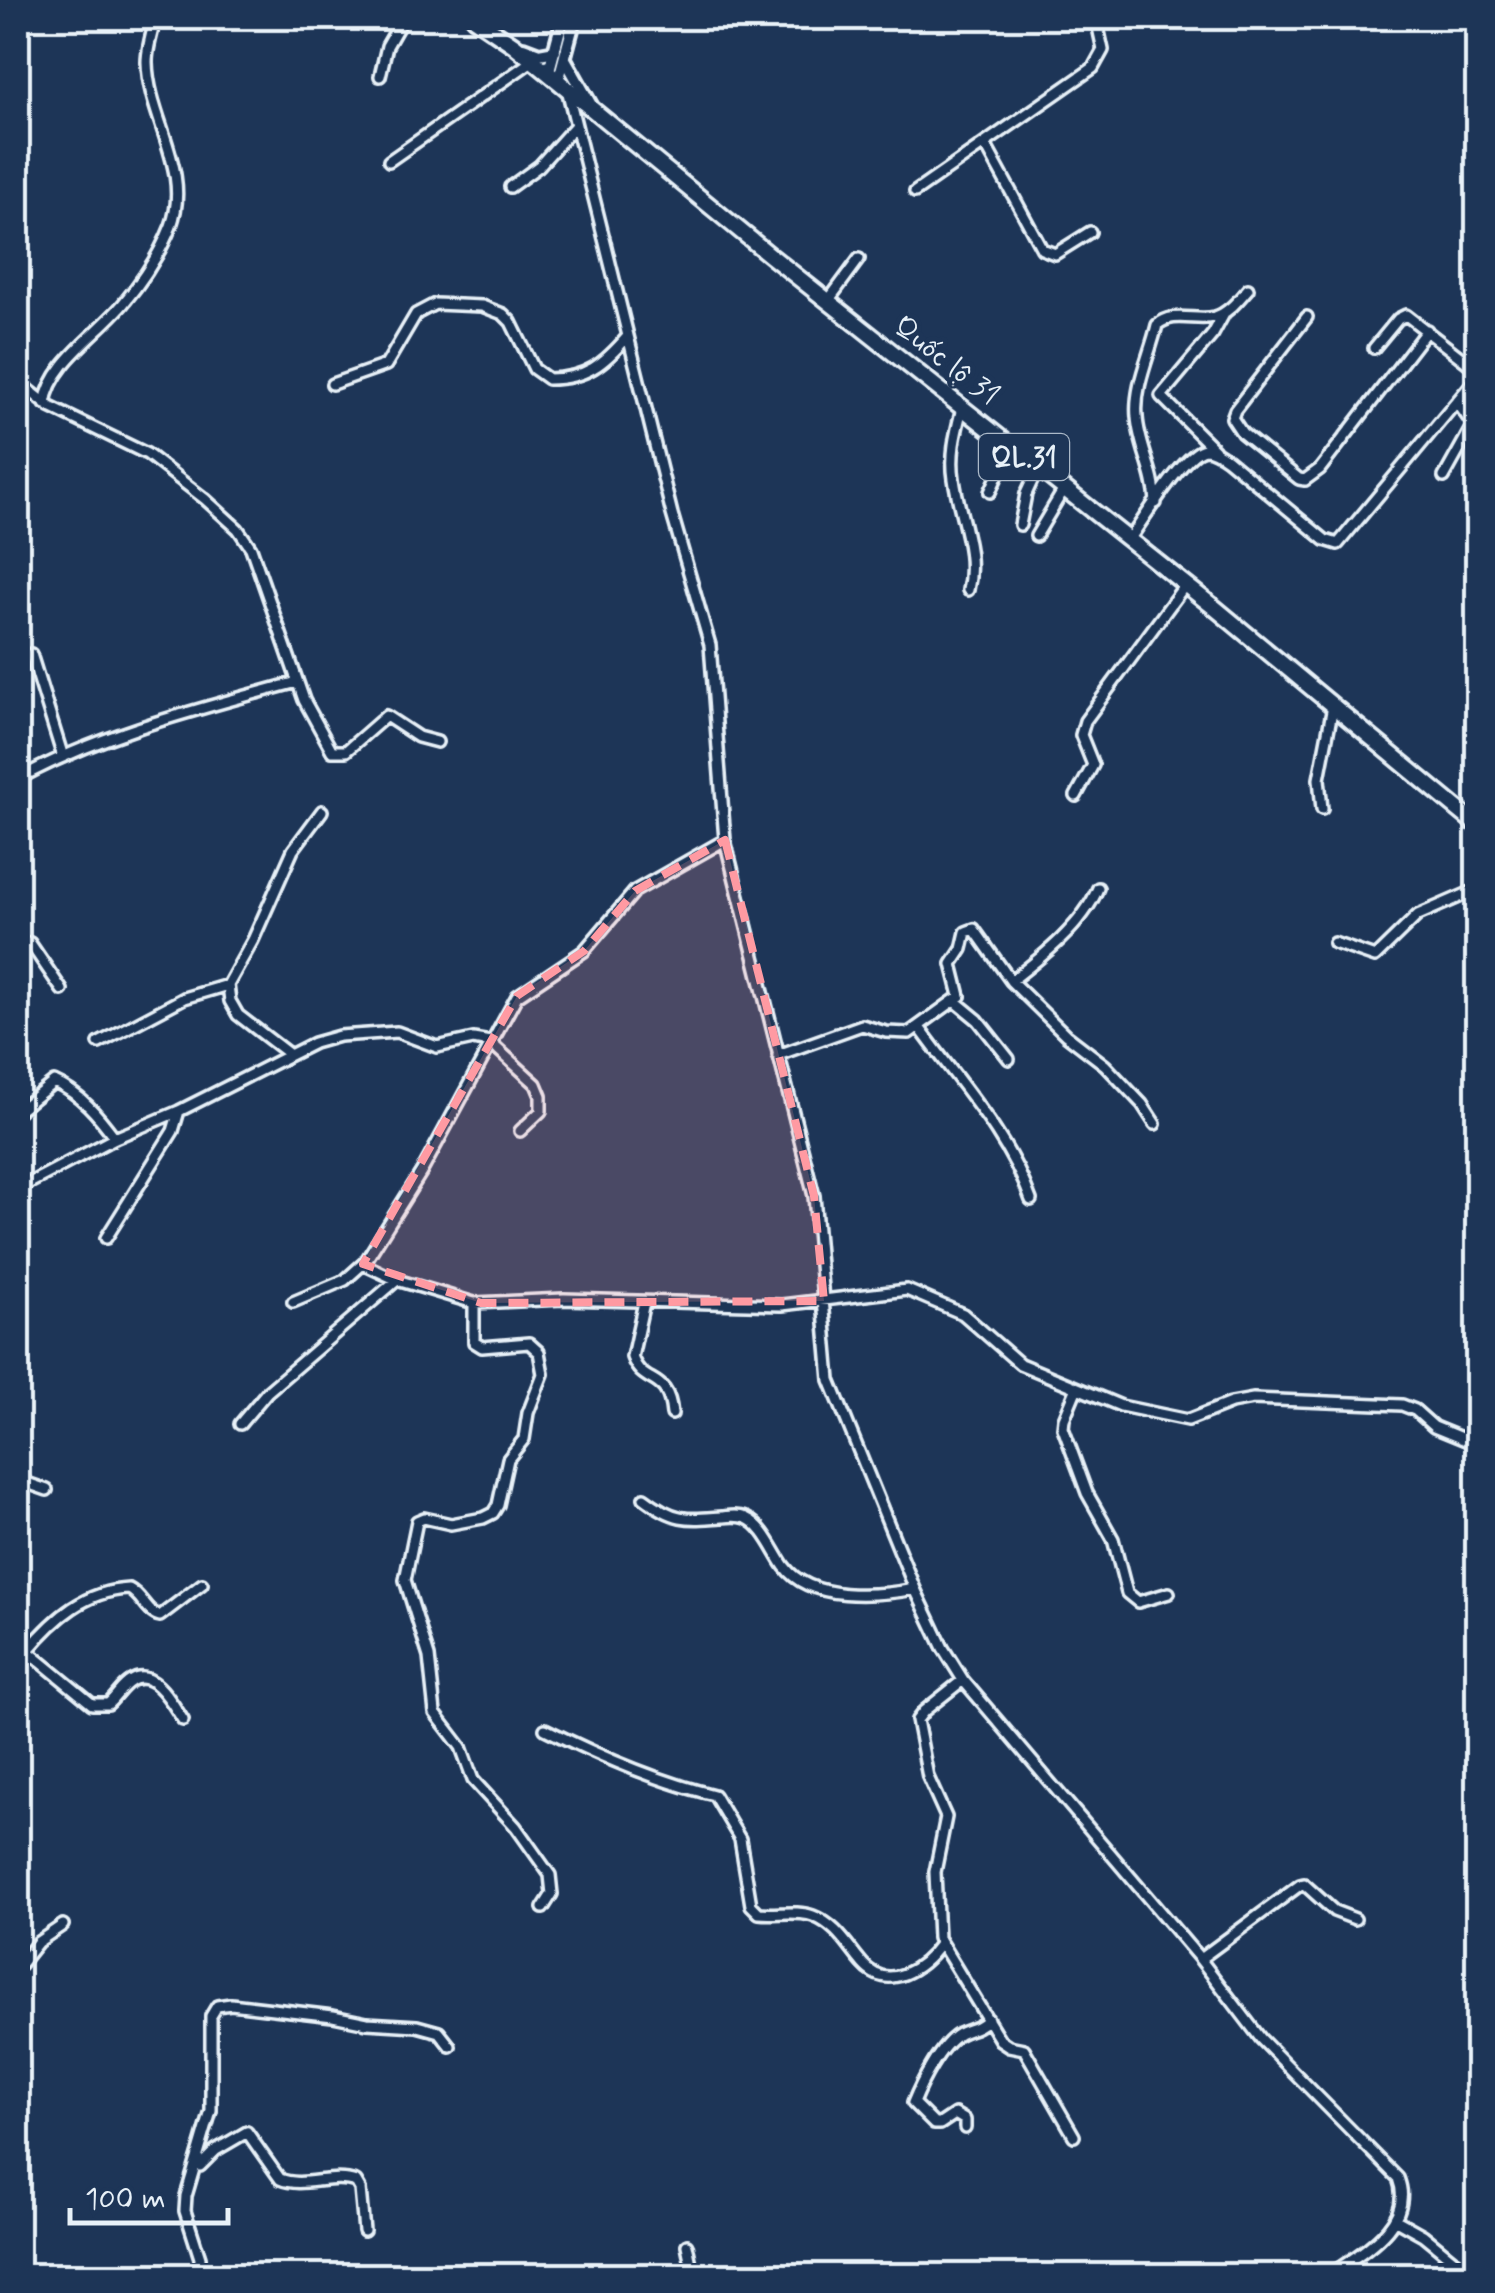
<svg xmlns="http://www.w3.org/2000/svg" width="1495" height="2293" font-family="Mynerve,sans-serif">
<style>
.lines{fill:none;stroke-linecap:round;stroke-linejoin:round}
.minor-casing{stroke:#e8f1f8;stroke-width:16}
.tertiary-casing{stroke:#e8f1f8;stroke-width:18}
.trunk-casing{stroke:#e8f1f8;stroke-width:21}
.minor{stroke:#1d3557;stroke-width:9}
.tertiary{stroke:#1d3557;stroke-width:10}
.trunk{stroke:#1d3557;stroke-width:14}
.marked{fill:#ff9aa2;fill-opacity:0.2;stroke:#ff9aa2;stroke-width:8;stroke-dasharray:20 12;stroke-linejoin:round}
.labels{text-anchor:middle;stroke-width:10;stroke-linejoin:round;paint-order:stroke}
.shield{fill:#1d3557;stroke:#abb9c8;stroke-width:2.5}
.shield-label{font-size:28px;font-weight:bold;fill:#e8f1f8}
.street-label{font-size:30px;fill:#e8f1f8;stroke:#1d3557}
</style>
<rect width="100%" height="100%" fill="#1d3557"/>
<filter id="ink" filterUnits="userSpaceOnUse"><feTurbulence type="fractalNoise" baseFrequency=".01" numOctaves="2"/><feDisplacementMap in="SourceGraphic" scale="20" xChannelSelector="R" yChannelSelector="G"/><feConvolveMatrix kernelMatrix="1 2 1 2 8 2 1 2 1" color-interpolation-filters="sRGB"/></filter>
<g filter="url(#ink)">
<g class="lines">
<!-- minor casing -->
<g class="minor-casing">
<path id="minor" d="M1466,18L1478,35
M380,76L387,46L403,18
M568,93L672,514L710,645L725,840L814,1196L830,1380L915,1589L943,1648L963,1680L1200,1959L1261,2039L1398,2178C1416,2224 1360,2253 1328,2276
M985,144L1042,249L1055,254L1090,232
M389,161L532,61
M510,187L539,166L576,125
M915,192L1093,68L1103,50L1096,18
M828,301L859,259
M1307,317L1235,410L1232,418L1242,433L1299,479L1305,480L1320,469L1427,330
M1374,348L1398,319L1406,315L1478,371
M18,381L50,407L147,454L205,499L238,529L251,548L304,700L332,751H346L386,716L418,737L437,742
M332,384L386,365L416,314L435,304L482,306L503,314L511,322L534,369L548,379C586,379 604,364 628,336
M45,404C50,364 98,334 123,304C142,281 160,254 171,226C192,170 148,118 147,62C147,48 152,32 156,18
M962,408C956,432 950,454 954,479C959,516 977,552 968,590
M1215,450L1161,396L1213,334L1225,312
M1444,477L1473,425L1457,402
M990,492L1011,446
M1156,503C1155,472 1139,447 1137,417C1134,386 1150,355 1157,325C1174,310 1195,322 1215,317C1229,313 1239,299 1248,289
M1020,525L1026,494L1038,468
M1036,536L1064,489
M1129,540C1142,522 1185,451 1205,449C1213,449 1220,454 1227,459L1325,540L1338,544L1478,376
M31,654L63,757
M18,779C104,732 203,708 297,682
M1076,796L1093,765L1081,735L1085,721L1185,585
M1322,809L1319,779L1333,706
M1334,943L1375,957L1418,915L1478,889
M18,945L30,943L62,990
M1011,981C1042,957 1083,925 1098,888
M955,1001L978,1020L1009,1059
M919,1027C959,1083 1008,1135 1031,1200
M99,1043L184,998L228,985
M290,1055L238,1015L230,1001L228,985L253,940L293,850L322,811
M778,1055L862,1025L886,1032L909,1033L960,996L952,964L962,949L966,932L974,929L1011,981L1066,1035L1105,1065L1142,1104L1155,1124
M18,1111L54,1082C80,1093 99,1116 115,1138
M18,1189L115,1138L179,1111L314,1043L339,1036L397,1032L437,1047L473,1039L490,1042L536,1084L541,1096V1111L520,1131
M106,1238L173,1131L179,1111
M363,1264L397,1280L474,1303
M293,1302L345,1280L365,1262L422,1171L517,996L584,951L635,891L725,840
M644,1302L632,1357C643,1388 668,1370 672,1414
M1076,1390L1064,1419L1063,1428L1087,1493L1113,1539L1127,1593L1138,1602L1169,1593
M240,1424L267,1392L397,1280
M18,1486L27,1483L47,1490
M644,1498C674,1521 685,1520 723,1517C731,1516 738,1515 746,1518C764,1526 773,1550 784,1566C810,1602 877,1596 915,1589
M18,1643L92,1704H108C116,1697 122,1686 131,1681C154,1667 173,1705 183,1720
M28,1650C55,1618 85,1591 129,1589C143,1596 146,1613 160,1616L202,1584
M963,1680L924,1711L917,1720L928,1777L946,1817L935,1872L938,1938L1000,2040L1009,2046L1024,2049L1074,2136
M545,1729C599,1756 656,1781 714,1795L740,1839L751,1905L759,1913C776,1915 797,1910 813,1916C837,1925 848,1947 863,1964C888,1993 923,1968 940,1944
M18,1771L19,1770
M543,1908L552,1894L550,1875L516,1827L473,1780L461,1747L435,1713L429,1657L405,1580L417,1521L424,1518L451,1524L483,1518L493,1513L498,1505L508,1459L524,1439L528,1413L543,1374L539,1352L529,1343L482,1347L474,1342V1303L564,1299L782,1305L907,1290L963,1314L1020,1364L1121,1406L1188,1420L1231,1403L1253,1399L1402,1405L1415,1410L1434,1427L1478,1445
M1200,1959L1300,1885L1304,1884L1334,1911L1355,1919
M18,1967L38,1942L63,1925
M965,2128V2120L955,2114L940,2124H934L913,2103C921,2083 940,2045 959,2034C971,2028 976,2030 988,2019
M200,2166L216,2150L247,2132L280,2179C303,2189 332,2173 356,2182L360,2189L364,2231
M1396,2220L1423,2235L1473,2276
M687,2245L692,2269L690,2276
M199,2276L200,2258L185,2211L186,2196L211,2111V2016L217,2006L231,2004L333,2016L367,2023L417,2026L439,2032L450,2046"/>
</g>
<!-- tertiary casing -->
<g class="tertiary-casing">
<path id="tertiary" d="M523,48L539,54L555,51
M565,59L591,105
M548,74L563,18
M558,82L575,18"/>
</g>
<!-- trunk casing -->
<g class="trunk-casing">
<path id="trunk" d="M474,18L514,45L771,256L1215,608L1478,826"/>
</g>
<!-- minor -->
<use href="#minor" class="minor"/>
<!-- tertiary -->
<use href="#tertiary" class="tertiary"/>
<!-- trunk -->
<use href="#trunk" class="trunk"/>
</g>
</g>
<!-- marked area -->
<path class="marked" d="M725,840L814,1196L824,1301L481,1303L363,1264L517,996L584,951L635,891Z"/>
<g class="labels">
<!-- shield labels -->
<rect class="shield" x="979" y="434" width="90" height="46" rx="8"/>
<g class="shield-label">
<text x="1024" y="467">QL.31</text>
</g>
<!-- street labels -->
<g class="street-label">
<text transform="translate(947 360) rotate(38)" y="10">Quốc lộ 31</text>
</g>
</g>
<!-- margin -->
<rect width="1495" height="2293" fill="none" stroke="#1d3557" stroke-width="60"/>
<rect x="30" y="30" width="1435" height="2233" fill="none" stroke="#e8f1f8" stroke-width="4" filter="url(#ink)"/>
<!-- scale -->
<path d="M70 2208v15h158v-15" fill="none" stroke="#e8f1f8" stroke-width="5"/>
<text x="85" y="2208" font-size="30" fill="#e8f1f8" stroke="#1d3557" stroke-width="8" paint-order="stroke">100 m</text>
</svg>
